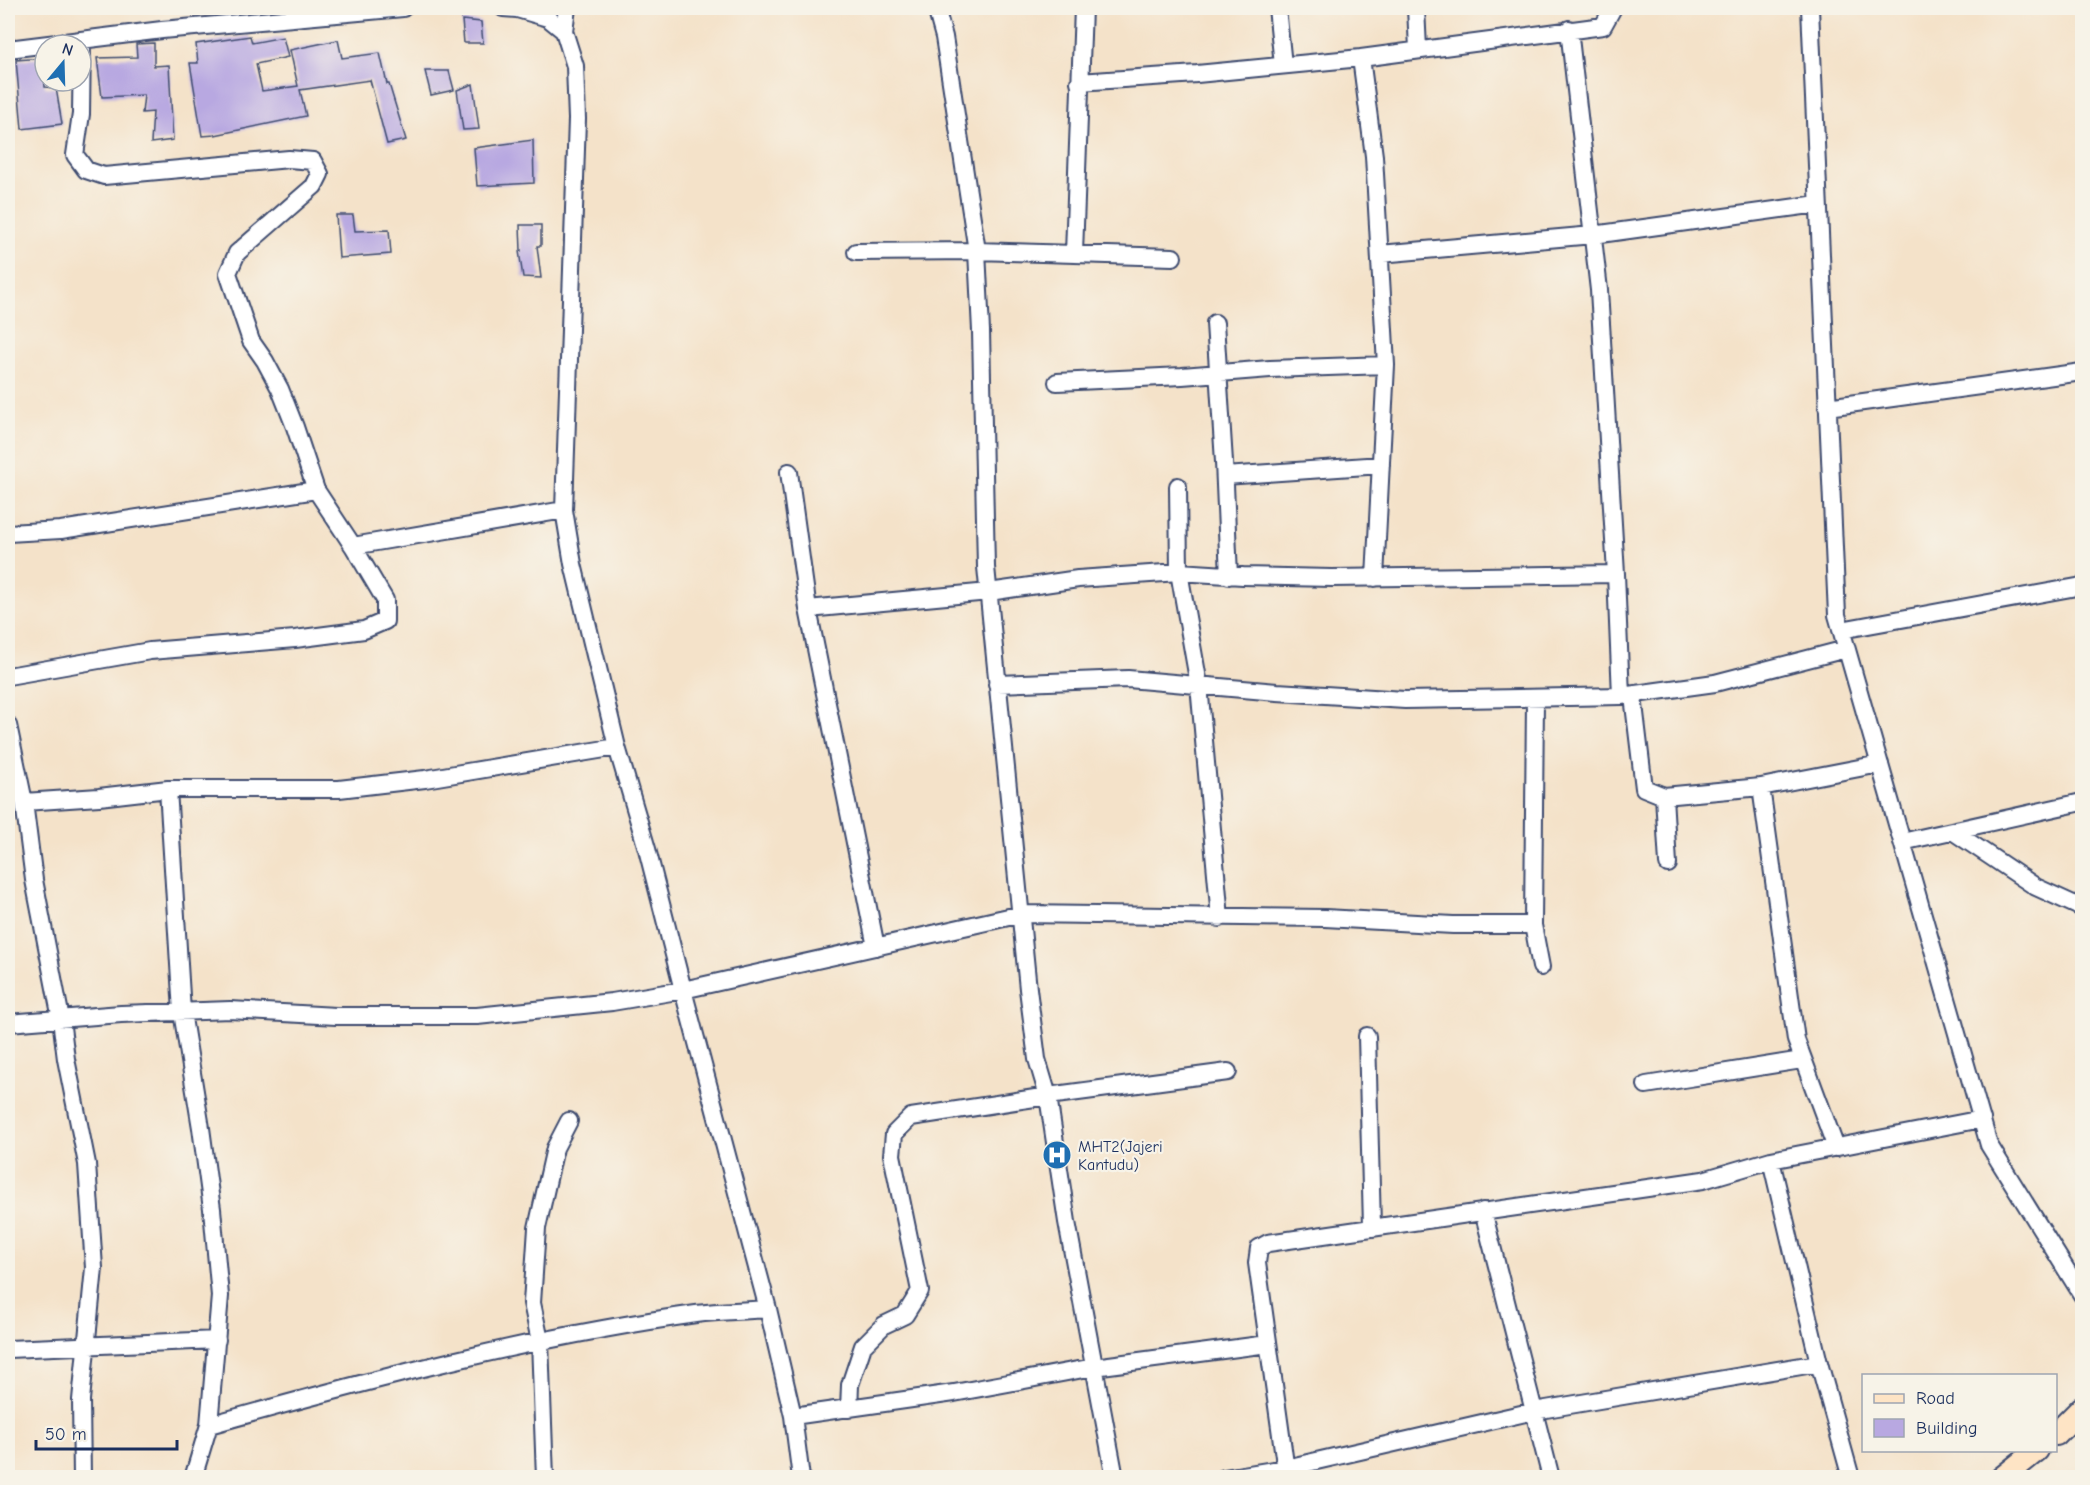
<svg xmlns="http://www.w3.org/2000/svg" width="2090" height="1485" font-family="'Comic Neue',sans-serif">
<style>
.building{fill:#b8a8e1}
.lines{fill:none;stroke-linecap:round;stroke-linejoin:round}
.street-casing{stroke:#3c4a6e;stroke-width:20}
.secondary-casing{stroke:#3c4a6e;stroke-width:26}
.street{stroke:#fff;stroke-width:16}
.secondary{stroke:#fee4c5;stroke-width:22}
.labels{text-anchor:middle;stroke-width:4.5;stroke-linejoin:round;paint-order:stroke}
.poi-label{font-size:16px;fill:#1b2f5e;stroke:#f7f3e8;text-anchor:start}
</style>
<rect width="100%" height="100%" fill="#f7f3e8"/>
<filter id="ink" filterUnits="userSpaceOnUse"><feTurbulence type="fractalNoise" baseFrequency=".0167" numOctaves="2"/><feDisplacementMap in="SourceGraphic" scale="12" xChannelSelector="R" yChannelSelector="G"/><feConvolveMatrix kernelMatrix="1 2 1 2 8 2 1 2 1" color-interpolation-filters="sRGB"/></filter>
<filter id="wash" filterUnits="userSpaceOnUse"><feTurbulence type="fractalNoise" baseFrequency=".008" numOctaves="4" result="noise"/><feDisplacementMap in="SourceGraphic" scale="24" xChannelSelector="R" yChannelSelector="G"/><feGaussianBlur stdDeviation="1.35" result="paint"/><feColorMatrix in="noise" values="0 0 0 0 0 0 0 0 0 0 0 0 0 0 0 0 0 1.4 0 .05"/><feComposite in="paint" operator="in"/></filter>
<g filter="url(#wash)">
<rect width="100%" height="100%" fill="#f4e2c9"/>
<g id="blocks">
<!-- building -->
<path class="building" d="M462,20L481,22L483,43H464Z
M250,36L252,43L283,37L288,57L256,64L262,91L298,86L290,50L338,40L342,58L380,53L387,84H389L406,140L387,144L370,80L300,90L306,116L215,135L202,136L190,63H198L196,44Z
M154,43V66L169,65L173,140L151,143L153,112L142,113L144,95L102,97L97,58L137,57L136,44Z
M43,58L45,87L56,88L62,124L22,129L16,60Z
M425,71H449L454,90L431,95Z
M473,84L479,129L463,130L457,90Z
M533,140L534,183L477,186L474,148Z
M336,215H353L355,231L389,230L391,254L339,258Z
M520,225H541V246H537L541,278L523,277L519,251H521Z"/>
</g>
</g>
<g filter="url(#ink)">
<use href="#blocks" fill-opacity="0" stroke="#3c4a6e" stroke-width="1.5"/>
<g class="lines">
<!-- street casing -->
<g class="street-casing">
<path id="street" d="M503,8L517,9L548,18L564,31
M567,8L564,31L575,66L577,119L564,510L573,564L617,747L647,849L683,990L768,1309L793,1416L801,1478
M936,8L944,37L977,251L981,331L986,567L1028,989L1037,1059L1048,1096L1067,1222L1115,1478
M1277,8L1283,65
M1416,8L1418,49
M1810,8L1837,615L1989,1145L2082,1295
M1569,29L1599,290L1616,574L1621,696
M8,49L162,30L403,8
M1361,58L1374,156L1386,365L1375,578
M1079,82L1197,74L1361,58L1603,26L1613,8
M856,252L977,251L1173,257
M1074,253L1083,8
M1380,254L1593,235L1818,204
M1215,323L1224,462L1229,576
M1057,382L1182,376L1270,369L1386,365
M1827,407L2082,372
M789,472L808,609L876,947
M1225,476L1381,465
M1178,486L1179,572L1199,685L1220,918
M8,533L61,530L316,490
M353,546L564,510
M808,609L989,592L1078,579L1179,572L1243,576L1332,578L1616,574
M1841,630L2082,586
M8,676L150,651L295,639L364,630L385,621V600L353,546L316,490L295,427L280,389L265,361L251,341L228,273L237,253L314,186L320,174L313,161L289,159L104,176L86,170L75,155L81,114L82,40
M997,684L1128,679L1277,692L1405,700L1621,696L1715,683L1846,649
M1633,696L1644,788L1664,796L1761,787L1880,764
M1535,699L1533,925L1541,967
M8,725L24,802L34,880L61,1019L66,1059L87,1164L94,1268L81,1400L82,1478
M1761,787L1796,1040L1836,1148
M168,789L182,1012L201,1128L212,1209L220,1296L209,1425L193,1478
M1664,796L1668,864
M24,802L99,797L168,789H339L425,779L617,747
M1954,832L2036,887L2082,908
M1902,842L2082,802
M8,1023L121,1014L230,1010L336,1016H477L612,1002L683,990L1022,914L1325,918L1453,925H1533
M1367,1036L1372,1226
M1646,1085L1802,1060
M1771,1160L1819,1363L1851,1478
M1483,1211L1551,1478
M8,1349L217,1340
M849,1409L850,1385L863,1346L884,1325L905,1315L920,1291L892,1155L894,1134L911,1117L1048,1096L1228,1072
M793,1416L954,1393L1094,1367L1268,1344
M209,1425C370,1380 531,1337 696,1314C720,1311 744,1311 768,1309
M545,1478L540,1341L532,1303L537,1228L555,1148L569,1121
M1224,1478L1286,1468L1534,1411L1819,1363
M1287,1478L1257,1263L1259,1248L1268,1243L1703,1180L1771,1160L1982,1119"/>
</g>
<!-- secondary casing -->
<g class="secondary-casing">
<path id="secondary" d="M2056,1434L2082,1408
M2002,1478L2037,1450"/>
</g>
<!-- street -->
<use href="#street" class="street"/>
<!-- secondary -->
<use href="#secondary" class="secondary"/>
</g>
</g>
<!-- icons -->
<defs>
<g id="hospital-disc" transform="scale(1.5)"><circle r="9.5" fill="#1f6fb2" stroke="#f7f3e8"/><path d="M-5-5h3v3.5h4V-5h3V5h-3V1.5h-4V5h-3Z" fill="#fff"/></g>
</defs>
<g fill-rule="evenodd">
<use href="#hospital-disc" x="1057" y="1155"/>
</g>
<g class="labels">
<!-- poi labels -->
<g class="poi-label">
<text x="1078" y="1152">MHT2(Jajeri<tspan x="1078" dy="18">Kantudu)</tspan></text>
</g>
</g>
<!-- margin -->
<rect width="2090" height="1485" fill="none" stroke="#f7f3e8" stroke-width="30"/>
<!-- legend -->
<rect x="1862" y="1374" width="195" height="78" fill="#f7f3e8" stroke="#9fa5b1" stroke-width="1.5"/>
<rect x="1874" y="1394" width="30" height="9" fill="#fee4c5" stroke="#9fa5b1" stroke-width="1.5"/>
<text x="1916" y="1404" font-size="18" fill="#1b2f5e">Road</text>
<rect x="1874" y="1419" width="30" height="18" fill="#b8a8e1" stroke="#9fa5b1" stroke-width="1.5"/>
<text x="1916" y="1434" font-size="18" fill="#1b2f5e">Building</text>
<!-- north arrow -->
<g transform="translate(63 63) rotate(19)"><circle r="28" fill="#f7f3e8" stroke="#9fa5b1" stroke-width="1.5"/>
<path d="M0-4.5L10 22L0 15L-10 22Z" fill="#1f6fb2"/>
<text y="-9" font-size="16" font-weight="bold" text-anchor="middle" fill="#1b2f5e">N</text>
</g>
<!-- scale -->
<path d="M36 1440v9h141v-9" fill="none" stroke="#1b2f5e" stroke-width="3"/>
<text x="45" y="1440" font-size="18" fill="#1b2f5e" stroke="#f7f3e8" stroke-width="4.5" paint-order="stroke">50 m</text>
</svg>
